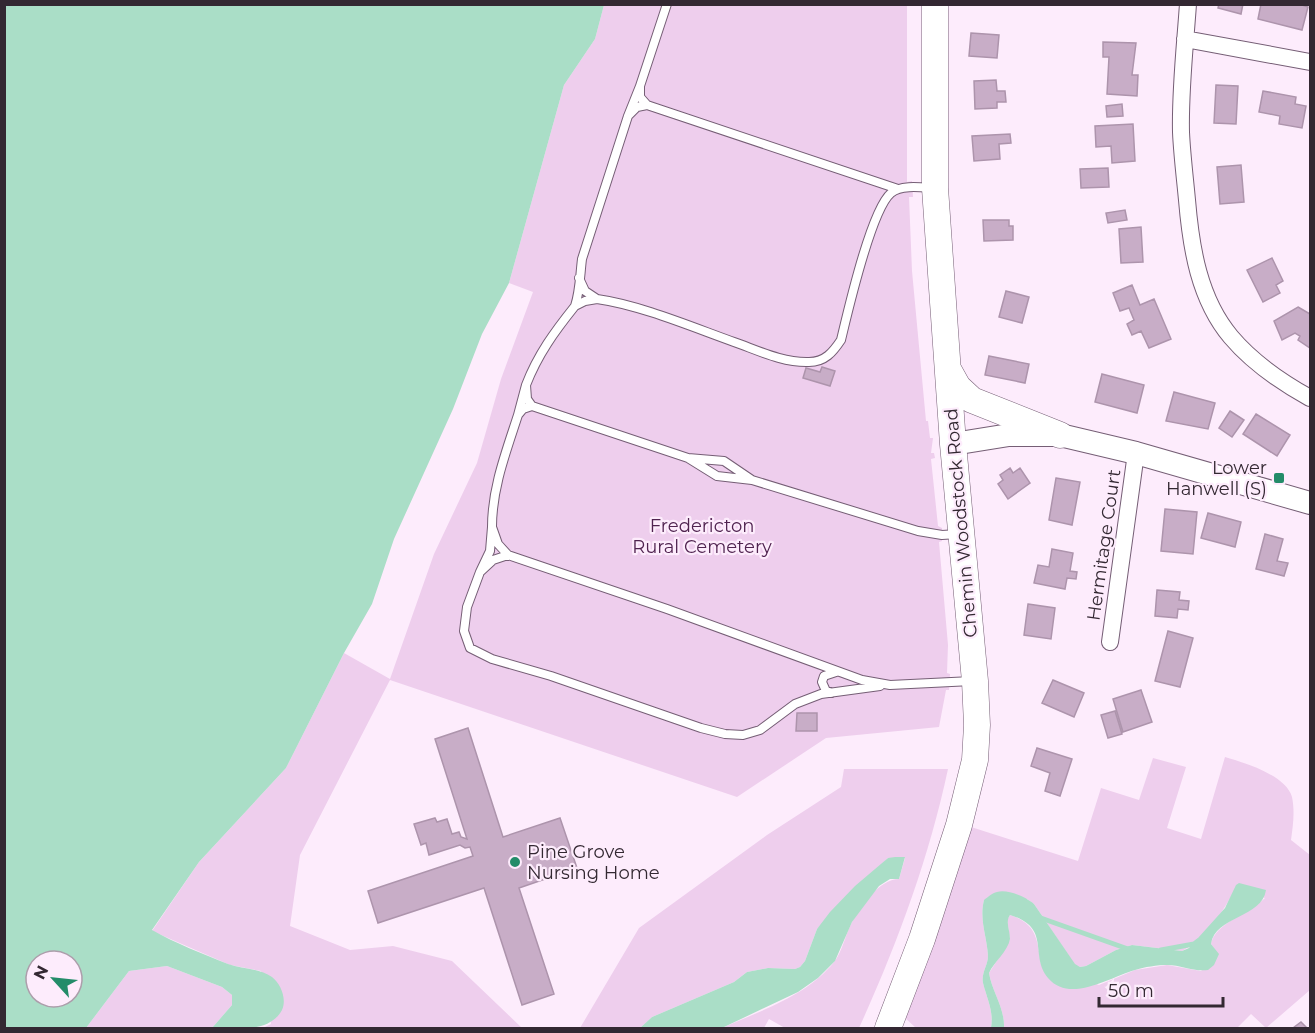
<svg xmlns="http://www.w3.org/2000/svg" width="1315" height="1033" font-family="Montserrat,sans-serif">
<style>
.green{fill:#eeceed}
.water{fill:#aadec7;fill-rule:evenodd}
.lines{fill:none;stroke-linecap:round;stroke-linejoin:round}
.stream{stroke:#aadec7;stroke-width:5}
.building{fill:#c8adc7;stroke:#ad94ac;stroke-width:1.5}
.service-casing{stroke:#755e75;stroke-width:10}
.minor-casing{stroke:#755e75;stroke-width:18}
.secondary-casing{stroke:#755e75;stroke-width:24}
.primary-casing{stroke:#755e75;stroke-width:27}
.service{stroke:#fff;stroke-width:8}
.minor{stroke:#fff;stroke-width:16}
.secondary{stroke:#fff;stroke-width:22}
.primary{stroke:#fff;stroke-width:26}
.poi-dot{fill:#238c69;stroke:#fdecfc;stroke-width:2}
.labels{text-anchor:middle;stroke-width:4.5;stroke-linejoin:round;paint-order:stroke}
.poi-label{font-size:18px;fill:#332832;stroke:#fdecfc;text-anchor:end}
.street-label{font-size:18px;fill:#332832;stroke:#fdecfc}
.park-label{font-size:18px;fill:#502350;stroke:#fdecfc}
</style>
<rect width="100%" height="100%" fill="#fdecfc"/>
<!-- green -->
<path class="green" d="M604,5H907V182L912,181L913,197H909L912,271L926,421H928L930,438H933L931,453H934L935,458L931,459L938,526L942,528V541L939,542L948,645L947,673L950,674L949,690H946L939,727L826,738L737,797L390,680L300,855L290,926L350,950L393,946L452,961L522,1028H263L271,1024L261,971L230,965L152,931L199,862L286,768L344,653L390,679L434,554L477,463L501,379L533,292L509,283L564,85L595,39Z
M1225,757C1245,763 1286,775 1292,797C1295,812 1293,825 1291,840L1310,855V990L1266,1028L1251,1014L1237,1028H1004C1005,1008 992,992 989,973L1007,945L1010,939L1007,920L1010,915C1037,924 1037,939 1041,964L1099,985L1135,970L1167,965L1201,971L1218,954L1211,944C1214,924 1251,912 1265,898L1235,889C1224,911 1204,940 1182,951L1132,945L1116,950L1086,966L1080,967L1075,965L1034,904L1027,899L984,900C979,920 987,936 988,956C988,965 981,973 983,983C987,999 994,1012 991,1028H916L904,1017L971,827L1078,861L1101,788L1139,800L1153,758L1186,767L1167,828L1201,839Z
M844,769H948C929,858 897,945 859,1028H785L769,1019L764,1028H722C760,1011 807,996 834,962C842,952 845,936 851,924C860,907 879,879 899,879L905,858H888L817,929L805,961L800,967L795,969L768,968L747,972L734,982L652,1017L640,1028H580L639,928L767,835L841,787Z
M167,966L222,987L232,995V1005L212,1028H86L129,971Z"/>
<!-- water -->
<path class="water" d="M5,4L604,5L595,39L564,85L509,283L482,334L453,409L394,539L372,604L344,653L286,768L199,862L152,930C175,943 203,954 228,964C242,969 259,968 272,977C281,984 287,999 282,1010C270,1033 235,1029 212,1028L232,1005V995L222,987L167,966L129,971L86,1028H5ZM36,961H72V997H36Z
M895,857H905L899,879H890L879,886L852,922L835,961L818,978L798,992L722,1028H640L652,1017L734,982L747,972L768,968L795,969L800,967L805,961L817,929L830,912L855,886L888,858Z
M1239,883L1266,890C1262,918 1215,916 1211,944L1219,954L1214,965L1208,970C1194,972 1181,965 1167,965C1158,965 1144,967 1135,970C1110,977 1070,1004 1048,978C1029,955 1052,928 1010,915C1005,922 1010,930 1010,939C1008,951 994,962 989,973C992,992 1005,1008 1004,1028H991C994,1011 987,999 983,983C981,973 988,965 988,956C987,936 979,920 984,900C988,897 992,893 997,892C1008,889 1026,897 1034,904L1075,964L1080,967L1086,966L1116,950L1132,945L1182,951L1189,948L1225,908L1236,885Z"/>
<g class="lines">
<!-- stream -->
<path class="stream" d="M1038,917L1128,949
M1161,950L1194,944L1198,941"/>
</g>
<!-- building -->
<path class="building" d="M1219,4H1243L1241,14L1218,8Z
M1261,4H1299L1308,7L1302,30L1258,19Z
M971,33L999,35L997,58L969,56Z
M1103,42L1136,43L1132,75H1138L1137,96L1107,94L1109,57H1103Z
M996,80L997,91H1005L1006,102H997V108L975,109L974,81Z
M1216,85L1238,86L1236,124L1214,123Z
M1263,91L1296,97L1295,104L1306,106L1302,128L1279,124L1280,116L1259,112Z
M1122,104L1123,116L1107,117L1106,106Z
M1133,124L1135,161L1112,163L1111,146L1096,147L1095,126Z
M1010,134L1011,143L999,144L1000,159L974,161L972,136Z
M1241,165L1244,202L1220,204L1217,167Z
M1108,168L1109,187L1081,188L1080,169Z
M1125,210L1127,220L1108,223L1106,213Z
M983,220H1009V226H1013V240L984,241Z
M1141,227L1143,262L1121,263L1119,229Z
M1272,258L1283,281L1276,285L1280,293L1263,302L1247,270Z
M1132,285L1140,305L1154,299L1171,339L1149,348L1141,331L1132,335L1127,324L1134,320L1129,308L1120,311L1113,293Z
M1006,291L1029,297L1022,323L999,317Z
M1298,307L1310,314V348L1298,340L1300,336L1295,333L1282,340L1274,321Z
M989,356L1029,364L1025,383L985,375Z
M822,367L835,371L830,386L803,378L806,368L820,372Z
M1102,374L1144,385L1137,413L1095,402Z
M1174,392L1215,403L1208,429L1166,421Z
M1230,411L1244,420L1232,437L1219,428Z
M1256,414L1290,435L1277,456L1243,434Z
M1010,468L1013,473L1020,468L1030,483L1008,499L998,484L1003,480L1000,475Z
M1056,478L1080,482L1072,525L1049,520Z
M1165,509L1197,512L1193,554L1161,551Z
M1208,513L1241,522L1235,547L1201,538Z
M1265,534L1283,539L1277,561L1288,563L1284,576L1256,569Z
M1052,549L1073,553L1070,571L1077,572L1076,579L1067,578L1065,589L1034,583L1038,565L1049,567Z
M1157,590L1180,592L1179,600L1189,601L1188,610L1178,609L1177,618L1155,616Z
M1028,604L1055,608L1051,639L1024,635Z
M1168,631L1193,638L1180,687L1155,681Z
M1053,680L1084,693L1074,717L1042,703Z
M1141,690L1152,722L1123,732L1113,699Z
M1115,711L1122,734L1108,738L1101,715Z
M797,713H817V731H796Z
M468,728L503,837L560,818L577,868L519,888L554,994L522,1005L484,888L378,923L368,891L473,856L470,847L465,848L460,845L429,855L426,843L421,845L414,824L435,818L437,822L447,819L452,834L459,832L461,837L467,839L435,739Z
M1037,748L1072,759L1060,796L1045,791L1050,773L1031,766Z
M1301,1022L1307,1028H1293Z"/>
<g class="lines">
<!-- service casing -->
<g class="service-casing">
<path id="service" d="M640,86L667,4
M647,105L898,189
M579,278L585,291L597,299L585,301L575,306C580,291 580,275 582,259L628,116L640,86V97L647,105L637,107L628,116
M597,299C640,305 692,327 734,342C757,350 783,363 809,362C825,362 833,352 841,340C848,311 871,210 891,193C900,185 919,187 931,188
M526,385C538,354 555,331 575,306
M532,406L523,409L518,415L526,385L527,399L532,406L688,458L717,476L752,480L724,461L688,458
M752,480L918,531L942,535L958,534
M492,527C492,488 506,452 518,415
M508,555L493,560L480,572L490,551L492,527L498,544L508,555L667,609L862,680L890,685L972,681
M480,572L467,607L464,631L470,648L492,659L551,676L701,728L725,734L743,735L760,730L795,704L821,694L880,686
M832,693L826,691L822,682L824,676L836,672"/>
</g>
<!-- minor casing -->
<g class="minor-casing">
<path id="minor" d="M1188,4C1185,47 1180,90 1181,132C1182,155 1185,178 1187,200C1191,248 1199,299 1231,337C1253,363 1281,382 1310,398
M1185,39L1310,62
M1110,642L1136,453"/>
</g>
<!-- secondary casing -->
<g class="secondary-casing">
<path id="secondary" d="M953,444L1009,435H1060L1136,453L1310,503"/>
</g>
<!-- primary casing -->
<g class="primary-casing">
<path id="primary" d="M948,369L958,387L972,400L1060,435
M888,1028L922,939L959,825L975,760L977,725L975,681L953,444L935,188V4"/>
</g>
<!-- service -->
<use href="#service" class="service"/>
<!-- minor -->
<use href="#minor" class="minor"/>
<!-- secondary -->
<use href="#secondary" class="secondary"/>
<!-- primary -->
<use href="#primary" class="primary"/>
</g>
<!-- markers -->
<g class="poi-dot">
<rect x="1273" y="472" width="12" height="12" rx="3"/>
<circle cx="515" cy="862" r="6"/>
</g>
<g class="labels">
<!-- poi labels -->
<g class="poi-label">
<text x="1267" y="474">Lower<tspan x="1267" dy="21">Hanwell (S)</tspan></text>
<text x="527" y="858" text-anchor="start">Pine Grove<tspan x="527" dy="21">Nursing Home</tspan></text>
</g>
<!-- street labels -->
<g class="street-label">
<text transform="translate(961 523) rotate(-95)" y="6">Chemin Woodstock Road</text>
<text transform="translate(1104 545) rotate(-82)" y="6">Hermitage Court</text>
</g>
<!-- park labels -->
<g class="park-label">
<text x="702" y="532">Fredericton<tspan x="702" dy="21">Rural Cemetery</tspan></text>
</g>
</g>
<!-- border -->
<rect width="1315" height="1033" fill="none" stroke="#332832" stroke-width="12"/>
<!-- north arrow -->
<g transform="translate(54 979) rotate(297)"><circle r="28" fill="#fdecfc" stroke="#ac9eab" stroke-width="1.5"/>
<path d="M0-4.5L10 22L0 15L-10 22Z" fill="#238c69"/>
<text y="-9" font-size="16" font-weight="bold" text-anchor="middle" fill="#332832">N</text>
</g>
<!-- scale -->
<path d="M1099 997v9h124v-9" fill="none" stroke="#332832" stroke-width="3"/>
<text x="1108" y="997" font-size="18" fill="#332832" stroke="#fdecfc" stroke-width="4.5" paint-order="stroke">50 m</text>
</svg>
